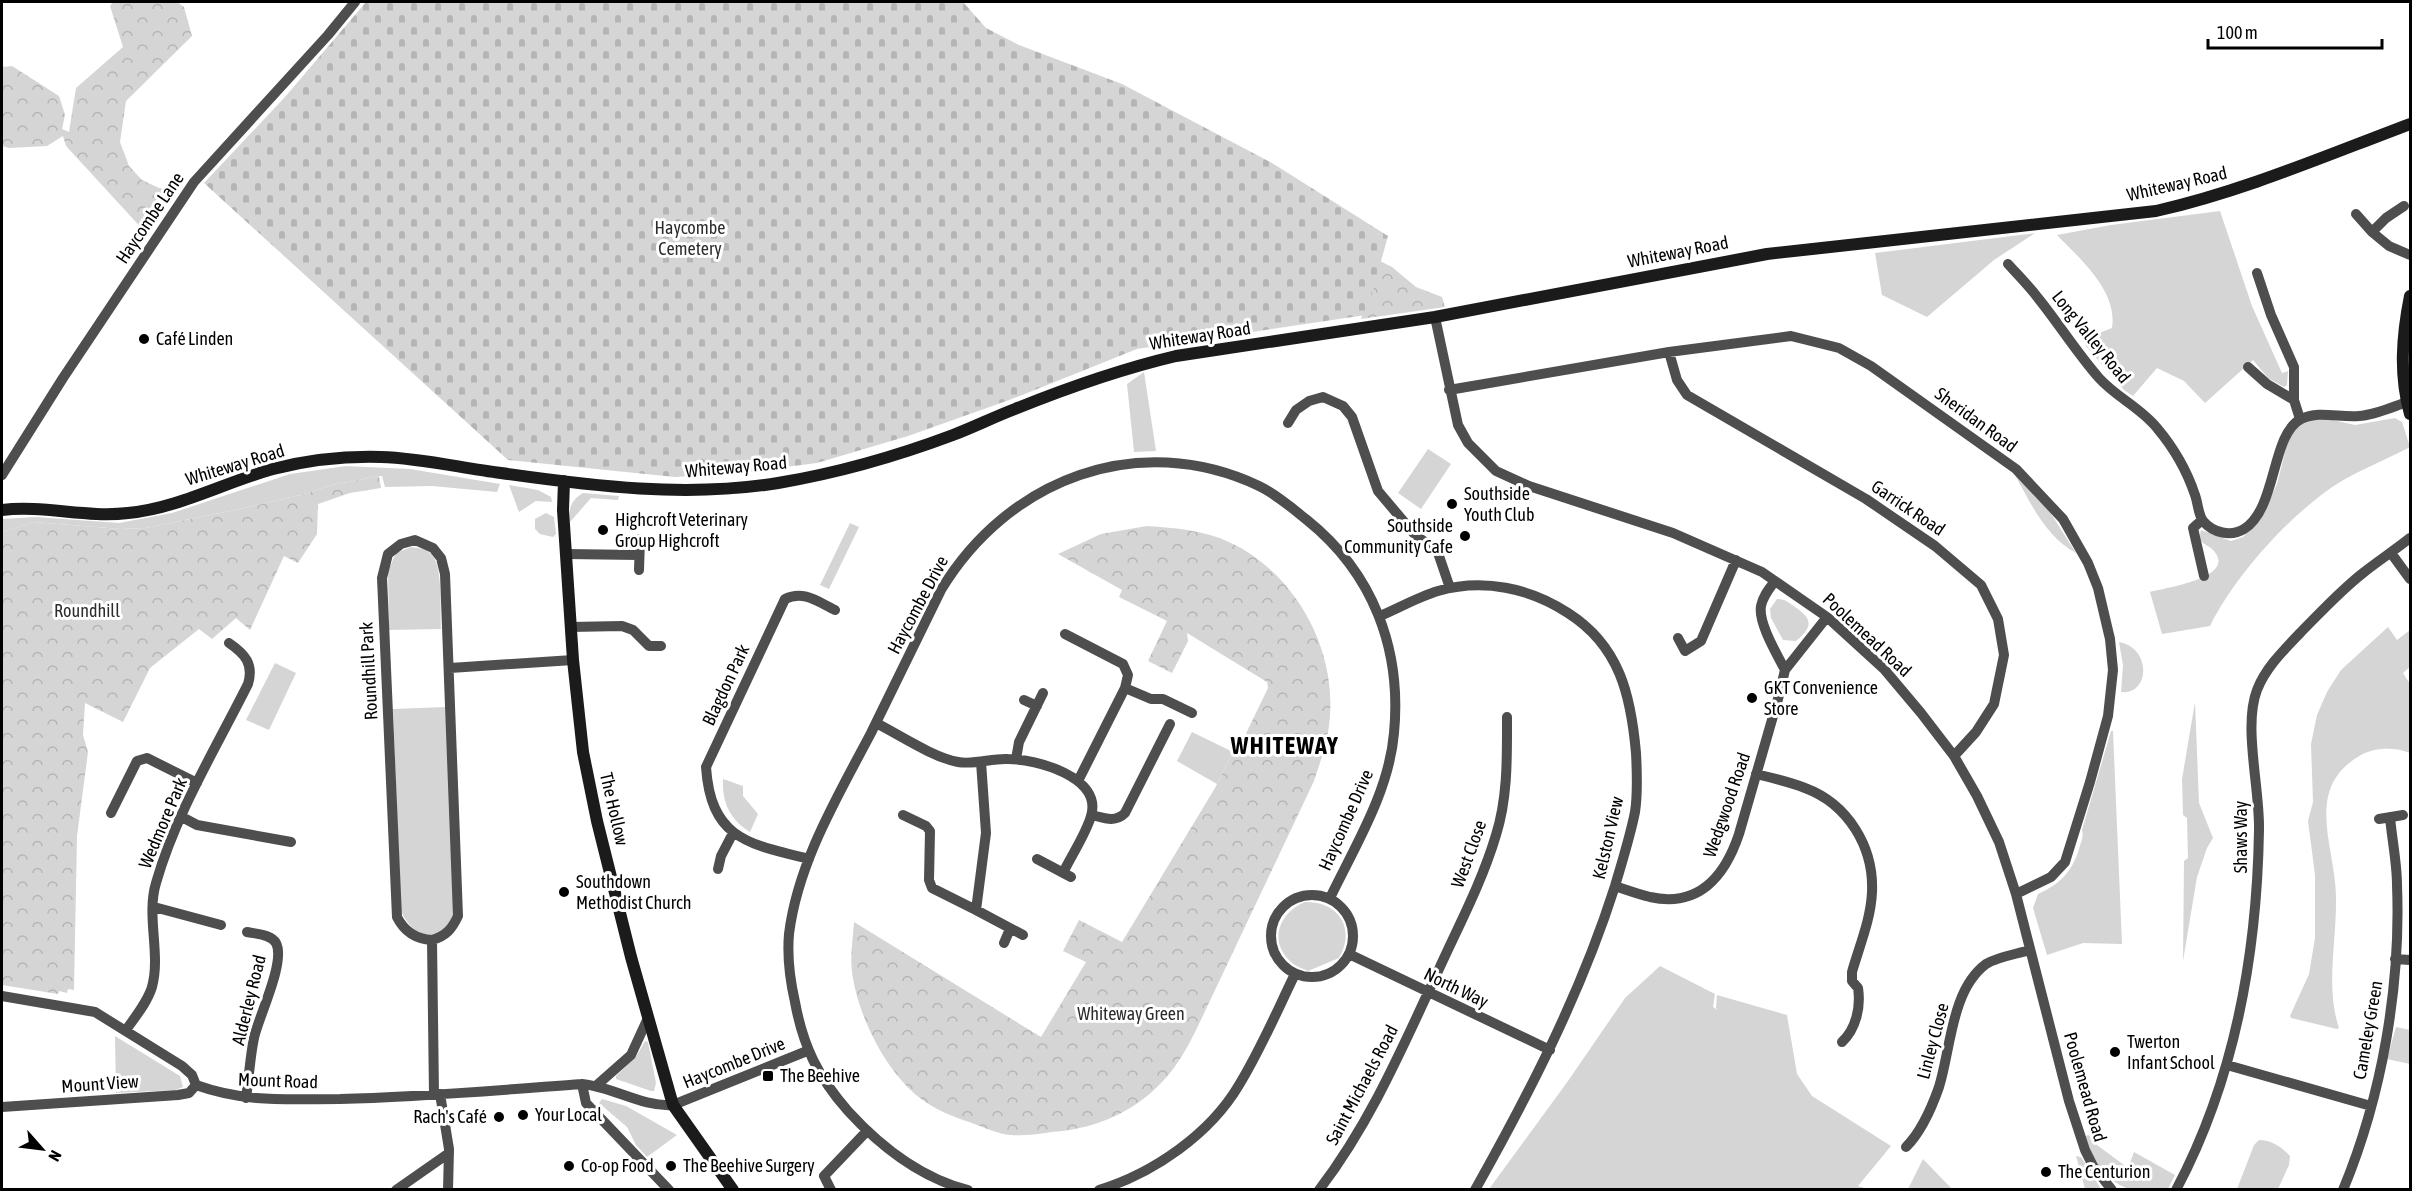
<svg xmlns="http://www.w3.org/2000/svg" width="2412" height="1191" font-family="'Asap Condensed',sans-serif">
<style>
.grass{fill:#d5d5d5}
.forest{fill:url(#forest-crowns)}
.cemetery{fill:url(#cemetery-stones)}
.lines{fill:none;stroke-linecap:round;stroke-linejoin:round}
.street{stroke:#4e4e4e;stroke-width:10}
.secondary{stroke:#1b1b1b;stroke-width:12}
.poi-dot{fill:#000;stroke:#fff;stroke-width:2}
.labels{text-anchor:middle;stroke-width:6;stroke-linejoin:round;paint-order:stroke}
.street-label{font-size:18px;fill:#000;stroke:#fff}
.park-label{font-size:18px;fill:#2c2c2c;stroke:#fff}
.poi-label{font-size:18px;fill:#000;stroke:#fff;text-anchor:start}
.district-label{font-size:24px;font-weight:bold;letter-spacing:1.5px;fill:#000;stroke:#fff}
</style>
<defs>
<pattern id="forest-crowns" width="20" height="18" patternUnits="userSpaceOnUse" patternTransform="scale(1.5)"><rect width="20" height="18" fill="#d5d5d5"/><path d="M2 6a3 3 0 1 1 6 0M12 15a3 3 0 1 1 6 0" fill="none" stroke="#b5b5b5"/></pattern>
<pattern id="cemetery-stones" width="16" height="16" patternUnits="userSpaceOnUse" patternTransform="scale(1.5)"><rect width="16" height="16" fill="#d5d5d5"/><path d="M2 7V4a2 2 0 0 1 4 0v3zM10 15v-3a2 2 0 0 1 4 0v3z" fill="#b5b5b5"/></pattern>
</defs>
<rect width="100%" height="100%" fill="#fff"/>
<!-- grass -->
<path class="grass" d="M2220,211L2252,306L2282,373L2288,371L2287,385L2284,387L2268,378L2253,360L2205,403L2184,381L2157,368L2133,396L2124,390L2085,345L2091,340L2089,337L2112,328C2118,291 2080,259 2057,235L2111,225Z
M2035,233L1994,260L1927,317L1882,295L1875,253Z
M1144,372L1156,451L1134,452L1127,384Z
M2320,417L2355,425L2395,418L2402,422L2410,447C2387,459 2362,469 2340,482C2291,513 2236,574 2210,626L2162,634L2150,592C2165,588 2237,578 2214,551C2206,542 2197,545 2201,530L2231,541L2243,537L2260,520L2277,484L2289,437L2300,423Z
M1428,449L1451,464L1421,509L1398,493Z
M346,466L410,469L500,484L497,492L432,486L385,487L382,476H379L332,485L304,494L240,509L146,528L121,529L33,522L2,532V519L36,517L119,523L172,513L290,474Z
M2015,475L2048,509L2076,553C2046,537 2031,504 2015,475Z
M509,485L538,490L551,497L552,502L536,501L519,512Z
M583,493L619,496L618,500L591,498L570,522C568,509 571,500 583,493Z
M546,513L554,517L556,534L553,537L540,534L535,529V519Z
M850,523L859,527L829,589L820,585Z
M411,547C419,548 428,549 433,556C443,570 440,612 441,629L389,630L388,571L396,553Z
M1777,599C1785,599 1788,602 1795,607C1813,619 1813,627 1796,641L1783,640L1771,618L1770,609Z
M2388,627L2397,640L2410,630V667L2403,673L2410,684V753C2396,747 2375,747 2361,755C2303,788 2335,845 2336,896C2337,940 2325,987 2339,1028L2337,1029L2291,1018L2290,1016L2309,974L2315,938V875L2308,821L2313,802L2311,744L2317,715L2327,692L2341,670Z
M2119,642C2152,648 2150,695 2121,692L2123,665Z
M275,663L296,673L269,730L246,720Z
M2195,702L2199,803L2213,838L2207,848L2197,877L2183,961L2184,861L2188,858L2187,818L2183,815L2182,779Z
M446,707L455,911C453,916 450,924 446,928C429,947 408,928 401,911L393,709Z
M2111,731H2113L2122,944L2083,943L2047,955L2033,908L2038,894C2060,884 2072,872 2079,849C2081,842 2084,837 2082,830Z
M1192,732L1233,752L1217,784L1177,761Z
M723,779L743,786V796L758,814L750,832C730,819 722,803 723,779Z
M1305,902C1339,901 1356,929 1339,958L1308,971C1301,968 1293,965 1288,959C1268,938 1282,911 1305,902Z
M1660,966L1715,994L1713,1007L1718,1010L1716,1008L1717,995L1787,1015L1797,1074L1812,1096L1891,1146L1858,1186L1868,1189H1489L1568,1081L1625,998Z
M2396,1027L2410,1030V1064L2387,1059Z
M115,1036L180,1076L183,1087L176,1090L116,1093Z
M645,1041L648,1042L656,1083L654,1091H651L616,1079V1076L636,1057Z
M602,1099L626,1106L677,1135L647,1157L636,1145L627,1127L599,1103Z
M2089,1135L2097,1145L2128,1168L2134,1152L2175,1175L2168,1189C2156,1189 2140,1191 2129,1189C2105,1181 2092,1159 2085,1136Z
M2259,1140C2271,1140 2282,1147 2290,1156L2289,1165L2278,1189H2237L2254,1145Z
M2076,1156L2081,1157L2101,1189H2085Z
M1923,1159L1952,1189H1908Z"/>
<!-- forest -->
<path class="forest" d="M113,2H177L184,7L192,36L126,101L120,142L129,166L142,180L159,188L176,191L146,233L66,146L63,136L47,146L9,148L2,146V67L12,66L59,96L65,115L62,129L69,132L76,88L123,47L110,6Z
M1380,261L1392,267L1416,287L1442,297L1445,307L1361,319Z
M379,476L381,488L350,493L318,504L317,534L298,563L284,556L250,630L236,618L212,639L199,629L150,668L123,722L85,703L83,735L88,752L77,836L74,990L68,989L67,993L59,991L58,994L2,985V532L33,522L121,529L146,528L240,509L304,494L332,485Z
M1147,526C1175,528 1205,530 1231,543C1294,573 1335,646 1330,715C1329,737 1321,760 1314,781L1198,1026C1187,1049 1174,1072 1155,1089C1126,1116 1091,1129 1052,1132C1039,1134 1025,1136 1011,1135C998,1134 985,1128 972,1123C956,1118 941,1112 927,1103C888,1078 858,1017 852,972C850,956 853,938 854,922L1041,1037L1086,962L1063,951L1079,920L1122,942L1215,788L1233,752L1235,749L1238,750L1268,688L1267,682L1187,633L1188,641L1172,673L1148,661L1167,621L1119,597L1122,590L1058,554L1101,534Z"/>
<!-- cemetery -->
<path class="cemetery" d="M366,2H963L986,28L1019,45L1122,84L1272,163L1388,236L1366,315L1137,349L1012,399L908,436L817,463L738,473L675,477L508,460L204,183L285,97Z"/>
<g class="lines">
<!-- street -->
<path class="street" d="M2404,206L2386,218L2372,232L2389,246L2410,255
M2356,214L2372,232
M2008,264C2018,275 2029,286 2038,298C2059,324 2077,353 2099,378C2116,397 2141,408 2157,428C2173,447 2187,471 2195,495C2198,503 2198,514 2203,521C2213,533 2231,537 2244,529C2277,509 2271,434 2301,419C2319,410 2340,418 2359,416C2375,415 2392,407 2407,402
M2257,273L2271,315L2294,367V400L2300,419
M1435,317L1458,425L1468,443L1496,471L1529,486L1673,533L1762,572L1827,617L1884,669L1921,713L1954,756L1977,796L1999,842L2016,894L2069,1101L2085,1150L2093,1166L2112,1190
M1669,352L1677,380L1687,395L1866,499L1935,546L1981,585L1998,619L2004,655L1994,704L1976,732L1954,756
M2248,367L2267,384L2294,400
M1449,390L1669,352L1791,336L1839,348L1871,366L2016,469L2063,519L2088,563L2098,588L2110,639L2113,670L2108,716L2090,782L2065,862L2051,877L2016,894
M1288,423L1296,410L1309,401L1323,397L1343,406L1352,417L1378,491L1416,536L1437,550L1450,588
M2,475L63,378L194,182L328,35L355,2
M2202,520L2193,528L2204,576
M2391,553L2410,579
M566,554L639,555
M639,570L640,539
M1775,581C1769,589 1763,596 1761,606C1758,623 1777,654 1785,670
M1380,616C1399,608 1418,597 1438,591C1483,578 1530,588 1568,613C1620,646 1631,696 1636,753C1637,772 1638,793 1635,812C1630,837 1622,862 1615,886C1581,993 1530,1092 1475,1190
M571,627L622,626L633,630L649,646H661
M1065,634L1123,664L1128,675L1125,688L1079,779
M1678,638L1685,651L1701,641L1736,560
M450,668L573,660
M1125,688L1151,699H1163L1192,713
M1024,700L1037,706
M876,723C900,735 932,757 958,762C975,765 992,758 1008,759C1036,759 1103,777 1091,816C1086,834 1071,856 1063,873
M1016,759L1019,742L1043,693
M981,762L986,833L976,910L1023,935
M1756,774C1773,778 1790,782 1805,788C1848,804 1874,847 1872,892C1871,919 1859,947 1852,972V981L1858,988C1861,1007 1856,1029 1842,1042
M111,813L137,761L147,758L197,783
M903,815L926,826L930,831L929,880L932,888L976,910
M1092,815C1104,818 1115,823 1125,813L1170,724
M182,817L197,825L291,842
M2379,819L2403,815
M809,859C748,844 711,839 706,767L785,599C804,590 818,602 835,610
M1037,859L1071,877
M718,869L721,856L733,833
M1615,886C1627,890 1638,894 1650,897C1699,908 1725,876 1739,834L1778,699L1785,670L1827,617
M1271 936a41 41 0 1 1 82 0a41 41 0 1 1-82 0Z
M154,907L221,925
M432,940C446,936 452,929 458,916L445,574L441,558L433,548L415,540L401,544L388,554L382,578L397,917C404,931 415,939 432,940L434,1095
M1004,943L1010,929
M1349,954L1550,1050
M2395,959L2410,960
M2,996L95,1012L182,1066L192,1075L196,1085C246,1103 288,1099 340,1099C421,1097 502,1090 582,1084C614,1087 641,1107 673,1105L807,1051
M126,1030C135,1017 147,1003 152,987C161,954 146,916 156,883C176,813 216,748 248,684C254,664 245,654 229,643
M2227,1065L2371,1106
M582,1084L586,1103L669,1190
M597,1085L631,1055L648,1018
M440,1094L449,1149L448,1190
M246,1098C249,1078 250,1057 254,1038C258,1018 286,962 276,943C271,934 256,934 247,932
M2,1107L178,1095L189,1093L196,1085
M1906,1147C1921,1132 1932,1107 1939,1087C1951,1049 1951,990 1986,964C1997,957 2017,954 2030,950
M396,1190L449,1153
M831,1190L824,1176L867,1131
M968,1190C921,1178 880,1146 848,1111C818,1077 803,1046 795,1002C790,980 787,957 789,934C798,862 838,796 871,733C895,685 918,637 941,590C1008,479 1138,429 1259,486C1276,494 1292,508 1307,520C1373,573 1402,649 1394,733C1389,792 1355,846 1330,898
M1099,1190C1154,1173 1210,1134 1239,1085C1261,1049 1277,1011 1295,974
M1319,1190C1371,1122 1403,1046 1439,969C1459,925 1482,882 1496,835C1508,797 1507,756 1507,717
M2176,1190C2235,1079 2257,954 2259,830C2260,789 2243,726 2257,690C2266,667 2284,650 2301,632C2321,612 2340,591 2363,573C2378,561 2395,550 2410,538
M2343,1190C2382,1096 2401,986 2397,885C2397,863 2392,840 2390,817"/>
<!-- secondary -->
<path class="secondary" d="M2410,296C2402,336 2399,375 2410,414
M564,481L563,510L573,660L583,752L597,821L631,957L673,1105L733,1190
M2,510C44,505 86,518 128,513C179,508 225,482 273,469C308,460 345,456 381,457C421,458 461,468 501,473C593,486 686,498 778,483C838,473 897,456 953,435C974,427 994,417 1015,409C1067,388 1121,369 1176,356L1435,317L1767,254L2156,211C2244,191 2327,155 2410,124"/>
</g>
<!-- markers -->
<g class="poi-dot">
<circle cx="144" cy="339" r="6"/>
<circle cx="1452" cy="504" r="6"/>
<circle cx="603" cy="530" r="6"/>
<circle cx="1465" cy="536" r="6"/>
<circle cx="1752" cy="698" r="6"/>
<circle cx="564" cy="892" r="6"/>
<circle cx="2115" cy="1052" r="6"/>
<rect x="762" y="1070" width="12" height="12" rx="3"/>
<circle cx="523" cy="1115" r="6"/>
<circle cx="499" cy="1117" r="6"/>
<circle cx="569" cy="1166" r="6"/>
<circle cx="671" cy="1166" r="6"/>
<circle cx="2046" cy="1172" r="6"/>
</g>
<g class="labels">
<!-- street labels -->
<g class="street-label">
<text transform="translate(2177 184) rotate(-13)" y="6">Whiteway Road</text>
<text transform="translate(150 218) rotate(-56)" y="6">Haycombe Lane</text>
<text transform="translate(1678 252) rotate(-11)" y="6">Whiteway Road</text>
<text transform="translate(1200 336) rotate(-9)" y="6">Whiteway Road</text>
<text transform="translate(2091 337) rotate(51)" y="6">Long Valley Road</text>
<text transform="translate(1976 420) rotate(36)" y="6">Sheridan Road</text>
<text transform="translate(235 465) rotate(-17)" y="6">Whiteway Road</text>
<text transform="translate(736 467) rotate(-5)" y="6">Whiteway Road</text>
<text transform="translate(1908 508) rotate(34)" y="6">Garrick Road</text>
<text transform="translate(918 605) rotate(-62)" y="6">Haycombe Drive</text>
<text transform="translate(1867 635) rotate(43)" y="6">Poolemead Road</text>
<text transform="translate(369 671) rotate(-93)" y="6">Roundhill Park</text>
<text transform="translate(726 685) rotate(-65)" y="6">Blagdon Park</text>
<text transform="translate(1727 805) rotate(-71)" y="6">Wedgwood Road</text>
<text transform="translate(614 809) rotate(77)" y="6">The Hollow</text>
<text transform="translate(1346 820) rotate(-66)" y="6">Haycombe Drive</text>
<text transform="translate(163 823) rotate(-67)" y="6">Wedmore Park</text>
<text transform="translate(2241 837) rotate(-90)" y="6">Shaws Way</text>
<text transform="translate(1608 838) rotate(-77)" y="6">Kelston View</text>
<text transform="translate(1469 854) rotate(-70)" y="6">West Close</text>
<text transform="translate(1456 988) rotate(26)" y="6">North Way</text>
<text transform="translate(249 1000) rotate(-76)" y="6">Alderley Road</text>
<text transform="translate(2368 1030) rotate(-80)" y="6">Cameley Green</text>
<text transform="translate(1933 1041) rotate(-75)" y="6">Linley Close</text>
<text transform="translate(734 1063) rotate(-22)" y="6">Haycombe Drive</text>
<text transform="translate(278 1081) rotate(2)" y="6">Mount Road</text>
<text transform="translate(100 1084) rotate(-4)" y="6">Mount View</text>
<text transform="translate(1362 1085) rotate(-62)" y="6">Saint Michaels Road</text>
<text transform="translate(2085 1087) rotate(74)" y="6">Poolemead Road</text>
</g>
<!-- park labels -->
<g class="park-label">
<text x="690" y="234">Haycombe<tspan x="690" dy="21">Cemetery</tspan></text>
<text x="87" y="617">Roundhill</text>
<text x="1131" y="1020">Whiteway Green</text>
</g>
<!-- poi labels -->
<g class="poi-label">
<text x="156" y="345">Café Linden</text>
<text x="1464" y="500">Southside<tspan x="1464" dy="21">Youth Club</tspan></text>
<text x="615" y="526">Highcroft Veterinary<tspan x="615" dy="21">Group Highcroft</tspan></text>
<text x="1453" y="532" text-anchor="end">Southside<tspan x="1453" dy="21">Community Cafe</tspan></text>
<text x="1764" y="694">GKT Convenience<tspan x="1764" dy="21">Store</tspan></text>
<text x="576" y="888">Southdown<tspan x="576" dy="21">Methodist Church</tspan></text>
<text x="2127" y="1048">Twerton<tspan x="2127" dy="21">Infant School</tspan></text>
<text x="780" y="1082">The Beehive</text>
<text x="535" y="1121">Your Local</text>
<text x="487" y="1123" text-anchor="end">Rach's Café</text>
<text x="581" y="1172">Co-op Food</text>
<text x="683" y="1172">The Beehive Surgery</text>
<text x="2058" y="1178">The Centurion</text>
</g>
<!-- district labels -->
<g class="district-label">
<text x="1285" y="754">WHITEWAY</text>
</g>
</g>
<!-- border -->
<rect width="2412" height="1191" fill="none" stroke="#000000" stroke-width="6"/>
<!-- north arrow -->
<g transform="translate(42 1149) rotate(118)" stroke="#ffffff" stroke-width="4.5" paint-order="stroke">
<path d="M0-4.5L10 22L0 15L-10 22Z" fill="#000000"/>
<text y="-9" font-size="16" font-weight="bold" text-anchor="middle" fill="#000000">N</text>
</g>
<!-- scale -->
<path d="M2208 39v9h174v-9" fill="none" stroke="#000000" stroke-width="3"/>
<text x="2217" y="39" font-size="18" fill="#000000" stroke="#ffffff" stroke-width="4.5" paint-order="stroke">100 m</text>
</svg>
